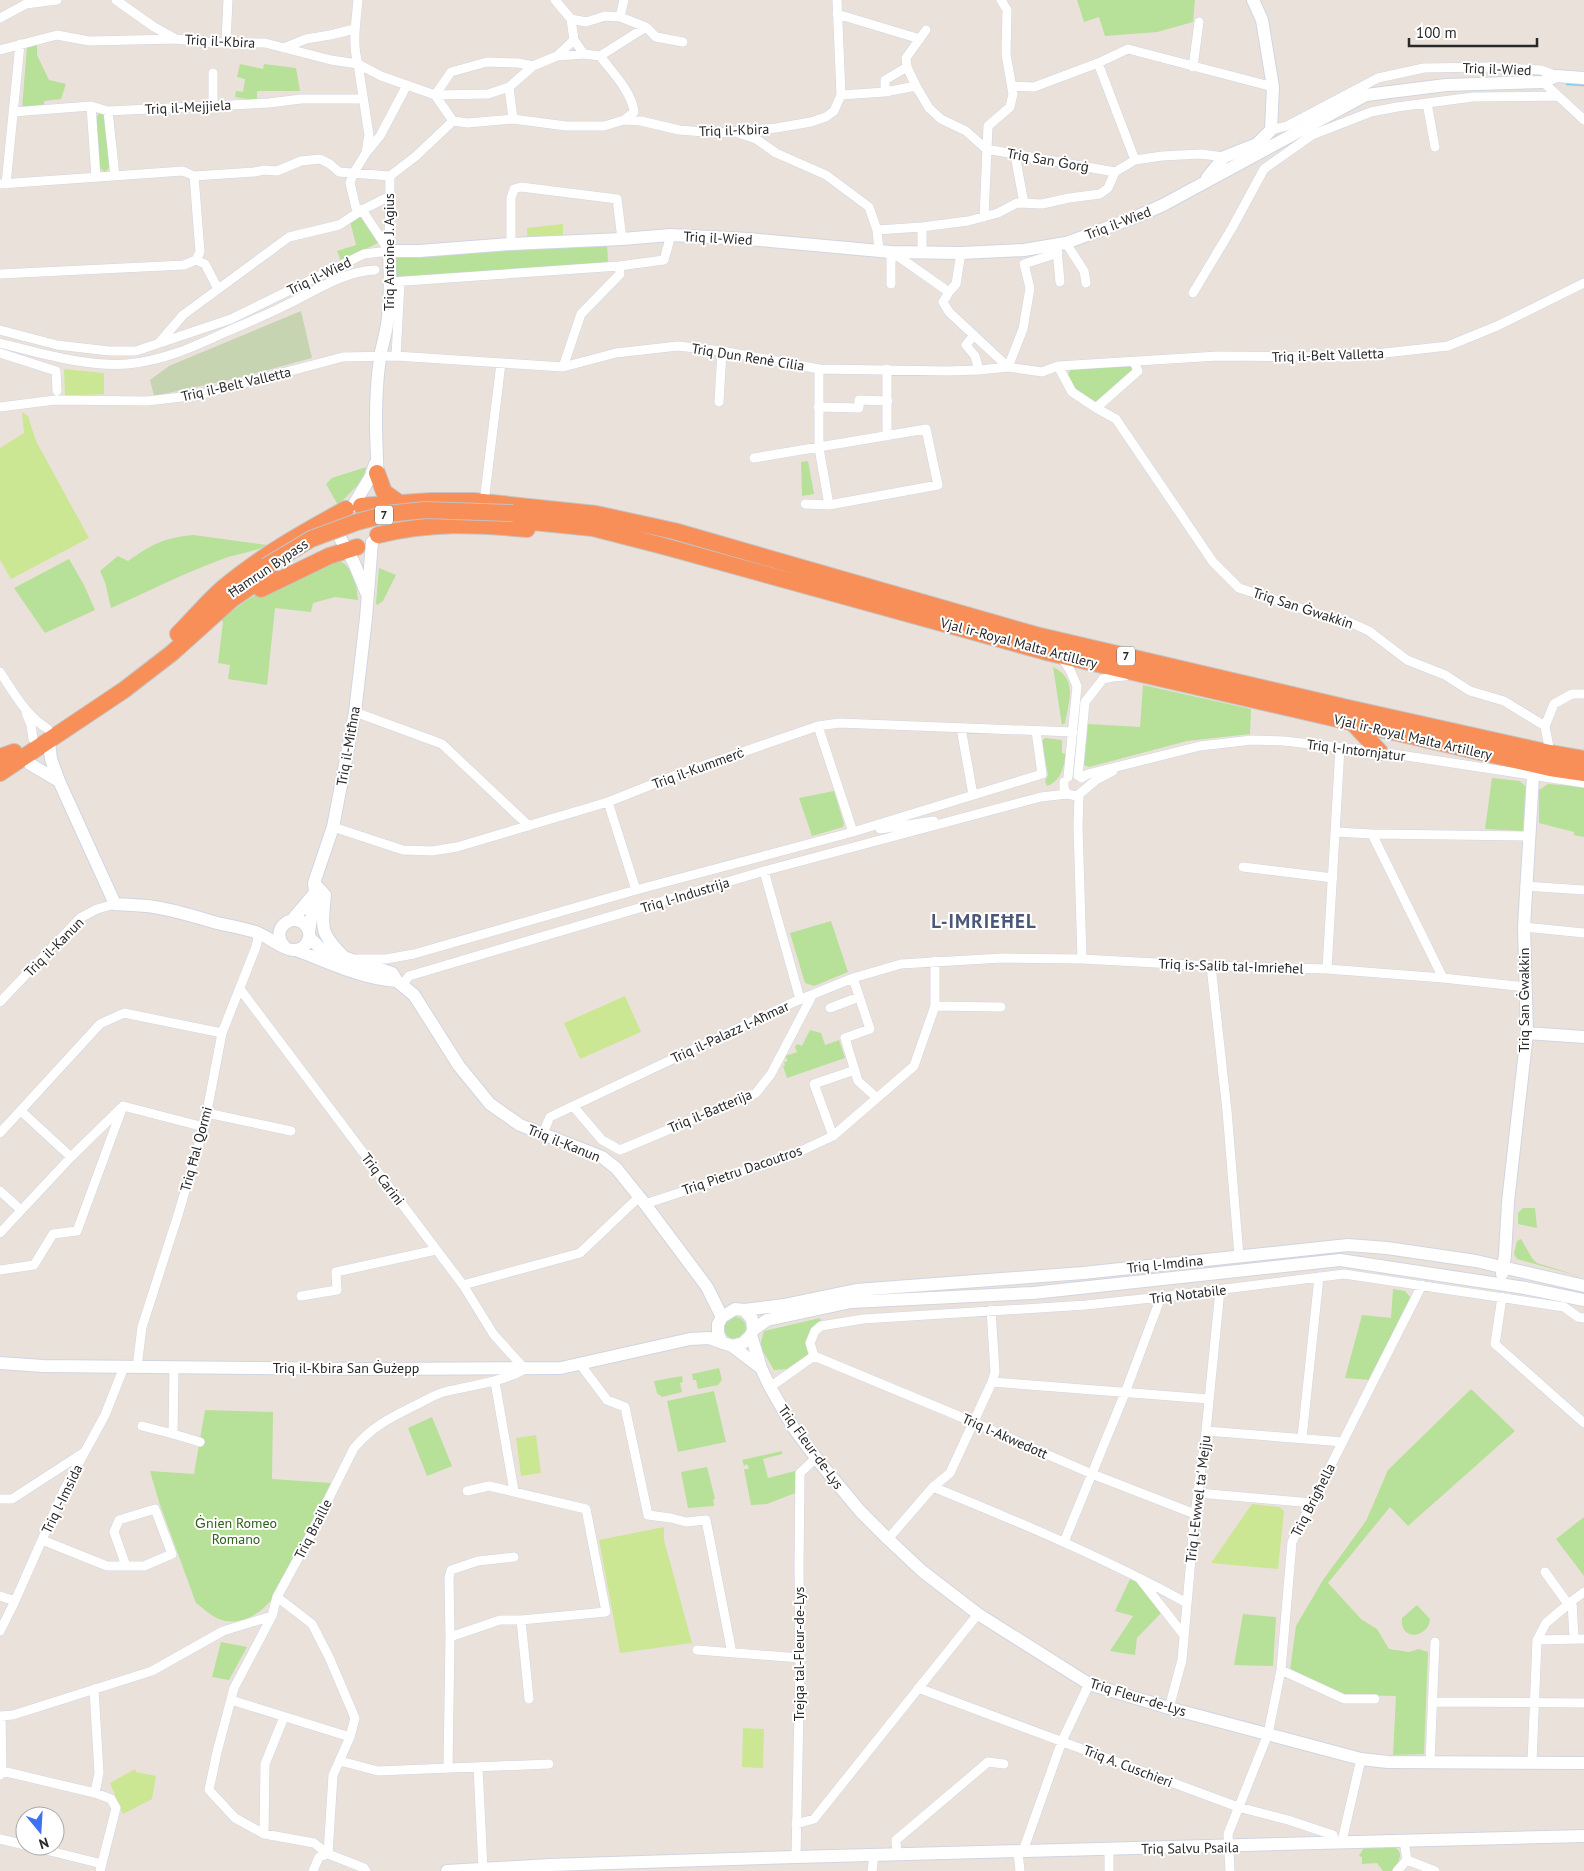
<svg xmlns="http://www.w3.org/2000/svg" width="1584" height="1871" font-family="'PT Sans',sans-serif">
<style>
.green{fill:#b7e098}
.cemetery{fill:#c6d4b2}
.pitch{fill:#cbe794}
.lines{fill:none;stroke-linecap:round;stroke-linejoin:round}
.stream{stroke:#70d5ea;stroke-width:2.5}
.street-casing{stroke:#d0d5e1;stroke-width:10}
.secondary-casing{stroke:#d0d5e1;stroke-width:14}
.highway-casing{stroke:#c3c3c3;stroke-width:18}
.street{stroke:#fff;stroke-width:9}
.secondary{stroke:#fff;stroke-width:12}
.highway{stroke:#f88e58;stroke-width:16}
.highway-bridge-casing{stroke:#c3c3c3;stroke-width:18;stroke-linecap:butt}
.highway-bridge{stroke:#f88e58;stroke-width:16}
.labels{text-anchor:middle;stroke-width:4;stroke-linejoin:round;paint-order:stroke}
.shield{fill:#fff;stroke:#686868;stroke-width:1}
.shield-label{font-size:12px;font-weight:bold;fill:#282828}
.street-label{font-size:14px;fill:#282828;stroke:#fff}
.park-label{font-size:14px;fill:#31621c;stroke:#fff}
.district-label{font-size:19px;font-weight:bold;letter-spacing:1px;fill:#4b5777;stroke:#fff}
</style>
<rect width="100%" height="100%" fill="#eae2da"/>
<!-- green -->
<path class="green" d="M1077,0H1195L1193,22L1157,32L1105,36L1099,17L1084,22Z
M37,45V55L49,80L66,84L61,99L44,101V106L22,108L27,47Z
M240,64L263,69L264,64L296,68L300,91H257V101L235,97L236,91L243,92L245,79L237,77Z
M100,112L104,114L110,167L105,172L100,168L96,118Z
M363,214L380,242L341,261L337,251L356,245L350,221Z
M607,244L608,263L397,278L395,258Z
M1129,365L1134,371L1097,403L1074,388L1067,377L1070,370Z
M808,461L814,494L802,496L801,462Z
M366,467C364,482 349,494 338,505L326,484L332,478Z
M193,535L267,545C256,552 234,554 220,560C182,574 147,592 111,608L105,582L100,571L118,556L128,561C152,544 164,538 193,535Z
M69,559L84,585L95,610L45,633L14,588Z
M337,559C355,569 356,581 358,600L335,597L313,603L311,612L275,608L267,685L228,679L230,665L218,663L223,622L221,619L247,600L278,582Z
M379,568L396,575L383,601L377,605L376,603Z
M1053,667C1078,679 1069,700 1065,723L1062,725Z
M1143,685L1251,709L1250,734L1187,741L1089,767L1084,765L1088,724L1140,727Z
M1045,738L1062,740V753L1066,754C1064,767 1061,781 1047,786L1045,781L1048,775L1042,741Z
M1492,778L1520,781L1529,790L1527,825L1523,831L1485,829Z
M1548,784L1584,787V837L1574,835V832L1539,823V790Z
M834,791L844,824L843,827L812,836L799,798Z
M831,921L848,972L814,986L805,983L790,933Z
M810,1030L821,1033L825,1045L839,1040L845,1058L787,1078L783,1066L785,1065L784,1062L788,1061L785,1056L797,1052L795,1047L797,1044L802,1046Z
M1523,1208H1535L1537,1228L1518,1224V1213Z
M1521,1239L1532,1258L1537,1263L1582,1277L1517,1259L1514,1254L1517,1241Z
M1393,1289L1405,1291L1411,1298L1370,1380L1345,1378L1362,1315L1391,1318Z
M724 1328a11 11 0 1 1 22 0a11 11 0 1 1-22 0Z
M820,1318L821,1321L815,1327L808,1355L788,1369L774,1370L760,1346L764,1331Z
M719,1368L722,1380L718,1385L698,1389L696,1380H693L692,1374Z
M682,1376L683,1382L680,1383L682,1392L662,1397L657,1393L654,1381Z
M1471,1389L1515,1431L1408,1526L1390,1507L1328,1583L1361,1619L1377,1629L1389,1649L1409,1652L1419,1649L1428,1652L1424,1754L1393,1755L1396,1696L1346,1695L1290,1670L1296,1626L1323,1580L1366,1521L1388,1470Z
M714,1391L726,1442L678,1452L667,1401Z
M205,1410L273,1412L272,1479L331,1483L273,1598C263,1612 241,1626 222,1620C212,1617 204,1609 196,1603L159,1502L150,1471L194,1474Z
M432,1417L452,1466L427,1476L408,1428Z
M782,1451V1454L763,1459L768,1478L795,1471V1493L767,1504L751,1505L744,1469H749L747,1464L744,1466L742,1460Z
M707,1467L715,1499L713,1500L714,1506L688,1508L681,1472Z
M1584,1517V1576L1556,1539Z
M1130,1579L1135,1580L1161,1613L1137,1638L1135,1655L1110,1651L1133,1616L1115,1611Z
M1417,1605L1430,1619C1429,1638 1399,1642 1402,1618Z
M1243,1614L1276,1617L1273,1666L1234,1665Z
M221,1642L247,1647L229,1680L212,1677Z
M1365,1846C1386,1846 1413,1842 1393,1871H1383L1377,1863L1362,1864V1857L1359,1856Z"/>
<!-- cemetery -->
<path class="cemetery" d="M301,311L312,358L238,378L154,396L150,380L169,366Z"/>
<!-- pitch -->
<path class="pitch" d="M563,224V235L527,237V228Z
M64,369L104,373V394L65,396Z
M22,412L28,416L36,441L89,538L11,579L0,560V448L24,433Z
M625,996L641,1032L580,1059L564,1023Z
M536,1435L541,1473L521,1476L516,1438Z
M1252,1504L1280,1507L1284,1511L1278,1569L1211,1563Z
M664,1527V1540L692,1643L620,1653L599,1540Z
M743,1728L764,1729L763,1768L742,1767Z
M135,1769L136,1772L156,1776L152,1799L123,1814L110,1783Z"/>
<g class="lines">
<!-- stream -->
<path class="stream" d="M1567,84L1584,85"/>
<!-- street casing -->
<g class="street-casing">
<path id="street" d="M116,0L154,27L176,39
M358,0C356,22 352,43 358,64L369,135L366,153
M555,0L571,19L574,40L584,54
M837,14L920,39
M620,17L624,0
M0,18L26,4L57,0
M571,19L586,22L605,16L620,17L646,27L656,37L683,42
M926,30L906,58L907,67L916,86L929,108L941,119L966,131L986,149L1115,172L1135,160L1162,156L1201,154L1224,157
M226,43L228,0
M284,48L306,39L330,35L355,29
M0,50L57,35L89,41L176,39L212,43H265L331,60L358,64L381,76L435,95L488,94L509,87L533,66L557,56L584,54L600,56C612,72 632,92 634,112L624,120
M557,56L574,40
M600,56L646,27
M1098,63L1135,160
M1193,67L1199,22
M213,73V106
M1543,82L1584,120
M1012,86L1034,87L1098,63L1128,49L1273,87
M509,87L513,119
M885,92V80L907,67
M435,95L453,121L468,123L513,119L566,126H604L624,120L641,121L679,130L717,133L776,128L811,122L826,117L834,111L841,95L837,0
M435,95L451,72L487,62L518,63L533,66
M841,95L885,92L916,86
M1427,103L1435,147
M91,106L96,177
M108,111L115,176
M13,112L91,106L108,111L269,103L301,99H362
M1271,130L1287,126L1378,78L1424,68L1486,67L1541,70L1557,76
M738,133L756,139L776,153L826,175L869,207L877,230L879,251
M1015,155L1024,203
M194,176L200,252L196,260
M390,176L416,156L453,121
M0,184L183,171L194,176L254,172L264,170L277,171L301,161L320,159L330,164L339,172L390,176
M6,184L20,44
M362,210L356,208L350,183L353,174L366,153L380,136L407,85
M362,210L389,251
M984,217L988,126L1010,107L1013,94L1006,54L1007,10L1001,0
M922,227V253
M877,230L922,227L968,221L998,213L1017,203L1042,204L1069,198L1100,194L1108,188L1115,172
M1066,243L1084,271L1086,283
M511,244V198L514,189L521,187L617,199L622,239
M1057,250L1060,282
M389,251L390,176
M891,252V284
M892,252L949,292
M961,253L956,284L949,292L943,302L949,312L1008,367L1023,329L1030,288L1024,264L1058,253
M196,260L205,264L218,289
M0,274L184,265L196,260
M391,282L619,266L664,260L671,235
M1193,293L1232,228L1264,169L1312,135L1371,112L1397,107L1473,97L1558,96
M0,330L57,345L109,351H136L231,319L364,254L389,251
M974,335L966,345L975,356L979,370
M0,343C39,353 86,367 127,364C163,361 196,346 228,331C247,323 266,315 284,306C312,293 343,271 375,270
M159,343L183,315L289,237L339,225L362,210L388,197
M0,353L56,371L57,391
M396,356L400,283
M1058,366L1072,392L1096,408L1116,419L1213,562L1239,588L1314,613L1347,621L1369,631L1407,660L1445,675L1470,691L1504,701L1545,726L1550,753
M563,367L581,314L620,274L619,266
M819,369V448L829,505
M887,369V436
M719,402L722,351
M0,407L55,400L147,401L199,395L343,357L396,356L563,367L616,353L678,346L722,351L819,369L947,371L979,370L1008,367L1042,372L1058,366L1218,356L1349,357L1448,346L1497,326L1584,283
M818,407L859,408V400L888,401
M1096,408L1138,371L1134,362
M754,458L926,429L938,485L829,505L805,504
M484,502L501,363
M1059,658L1064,661L1070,670L1077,686L1068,777
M0,672C14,693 26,716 48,729
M355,712L442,744L529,826
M26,713L31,725L33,739
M818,726L853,832
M1545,726L1554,704L1572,694H1584
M961,728L973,795
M1078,776L1085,702L1103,679L1112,677L1125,676
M1081,778L1088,774L1200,746L1252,740L1284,741L1380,752L1584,783
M1064,782V788L1067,794L1077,796L1096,780L1113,771
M1079,795L1078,826L1082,959
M608,802L636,890
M333,827L403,850L432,851L457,847L608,802L676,775L818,726L839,723L1073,732
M880,829L934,821
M1335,832L1372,834L1529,836
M1372,834L1443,978
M1243,867L1333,878
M764,871L800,999
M1525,886L1584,890
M1524,927L1584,933
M358,959H386L414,954L636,890L853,832L1042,774L1036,731
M1211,966L1227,1111L1239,1256
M1327,969L1340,748
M853,978L870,1029L845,1038L858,1081L877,1098
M402,985L409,976L764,871L1041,797L1067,794
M240,989L463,1285L494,1335L525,1369C500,1383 472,1385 444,1392C436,1394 428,1399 420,1403C394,1416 373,1425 354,1448L307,1542L277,1597L272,1616L234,1688L217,1752L209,1790L235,1818L264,1834L314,1843L328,1854L364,1868L366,1871
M0,1002L80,918L97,909L115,904
M935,1006L1001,1007
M830,1008L859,997
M123,1106L204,1127
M573,1106L602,1140L620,1150L756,1093L771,1074L813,994
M21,1111L71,1157
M207,1113L291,1131
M0,1133L100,1024L124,1013L222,1033
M542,1135L550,1117L573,1106L794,1002L853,978L901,964L1002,958L1082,959L1211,966L1327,969L1443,978L1526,987
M833,1136L814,1084L855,1070
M0,1191L21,1210
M645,1204L788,1157L833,1136L914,1066L935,1006V961
M0,1233L71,1157L121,1108
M0,1270L34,1265L53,1234L77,1231L123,1106
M463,1285L580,1253L639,1197
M301,1296L337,1290L336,1272L436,1250
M1502,1297L1495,1344L1584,1423
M814,1356L810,1343L815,1331L821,1326L863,1319L1086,1305L1161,1297L1344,1274L1564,1307L1578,1317L1584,1318
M814,1356L973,1422L1092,1474L1195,1514
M580,1364L607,1400L625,1407L648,1515L671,1518L686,1522L706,1520L732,1653
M137,1367L142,1327L178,1215L204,1127L222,1033L256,947L259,933
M495,1382L514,1491
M992,1382L1209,1399
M770,1387L814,1356
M142,1426L173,1434L174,1368
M1206,1431L1343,1442
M173,1434L200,1442
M1302,1438L1319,1277
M933,1487C1019,1522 1105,1558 1187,1603
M1198,1493L1312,1503
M0,1499H12L83,1453
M888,1539L933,1487L950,1473L992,1382L995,1372L991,1310
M42,1540L107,1566H144L172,1554L155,1509L119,1520L114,1532L126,1566
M1064,1542L1125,1393L1161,1297
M1545,1572L1568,1604
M1140,1579L1183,1634
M0,1596L15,1601
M277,1597L312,1624L329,1657L355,1718L350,1737L333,1775L328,1854
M521,1620L529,1699
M0,1631L15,1601L64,1490L105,1415L124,1367
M450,1637L500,1620H521L606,1612L586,1509L489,1486L467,1491
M1574,1639L1572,1601L1584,1592
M1537,1640L1584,1639
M697,1650L800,1658
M1281,1670L1344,1699H1375
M918,1688L1238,1807L1288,1820L1333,1835L1334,1842
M94,1689L99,1773L95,1793
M231,1700L350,1737
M1432,1702L1584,1703
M1169,1708L1182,1660L1195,1514L1206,1431L1220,1290
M0,1716L13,1715L152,1671L223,1631L272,1616
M340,1761L378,1771L549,1764
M1430,1762L1435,1642
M1532,1762L1537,1640L1546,1623L1572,1601
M478,1767L483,1869
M448,1768L450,1637L449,1578L451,1570L478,1561L514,1557
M2,1771L95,1793L111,1799L116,1808L100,1871
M0,1775L2,1771L1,1716
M796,1824L814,1819L978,1614
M264,1834L265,1764L284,1717
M0,1839L25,1845
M1342,1841L1361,1759
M1404,1841L1407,1860L1435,1871
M30,1846L102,1864
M1109,1849V1871
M1023,1851L1062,1741L1089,1684
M1018,1852L1020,1871
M897,1854L896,1840L988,1762L1004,1764
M796,1857L800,1658L799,1567L800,1473L816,1458
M313,1871L319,1857L328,1854
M872,1871L874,1855
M1230,1871L1228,1834L1268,1734L1281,1670L1292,1542L1422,1285
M1397,1871L1407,1860"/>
</g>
<!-- secondary casing -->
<g class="secondary-casing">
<path id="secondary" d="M1207,178L1224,157L1257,144L1271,130L1273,87L1262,20L1253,0
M378,481C376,440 374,399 380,358C382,344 387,331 388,317C391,295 390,273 389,251H419L511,244L622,239L671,235L748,239L891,252L961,253L1024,250L1066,243L1138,216L1163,205L1366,95L1446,85L1543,82L1557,76L1584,78
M353,506L371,476L375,464
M339,536L354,563L366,592
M49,742L51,759L59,781L115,904C128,905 141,905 154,907C175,910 196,917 217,923C231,926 245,928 258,933C269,937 281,949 293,950C306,951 314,936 306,926C294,910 269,929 284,946
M30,764L59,781
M314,883L325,895C322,928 319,932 343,956
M292,920L315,893
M309,932L315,893L314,883L333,827L355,712L366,618L372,542
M309,937L320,948L328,952L392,973L397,981L414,995L459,1066L490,1104L520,1125L602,1157L616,1168L645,1204L707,1287L722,1317
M296,950C328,962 363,979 397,981
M1527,1033L1584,1037
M1502,1274L1505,1255L1508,1202L1527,1033L1524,927L1533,776
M753,1330L767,1320L851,1302L1033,1293L1340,1260L1525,1288L1584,1300
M751,1335L761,1368L770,1387L793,1427L816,1458L860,1511L888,1539L922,1571L978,1614L1089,1684L1169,1708L1361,1759L1388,1762L1584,1763
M722,1343L718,1333V1324L722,1317L735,1309L744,1310L784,1305L856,1290L1083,1273L1348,1245L1387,1248L1476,1261L1584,1286
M732,1346L761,1368
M0,1363L43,1366L364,1369L561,1368L690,1339L709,1338L732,1346L743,1343L751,1335L753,1330L752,1319L744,1310
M447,1871L550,1865L796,1857L1584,1836"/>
</g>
<!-- highway casing -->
<g class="highway-casing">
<path id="highway" d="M377,473L384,492L398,502
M361,506L431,501H473L596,514L674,531L1036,635L1348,708L1550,753L1584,759
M513,520L593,528L663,546L1050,653L1550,768L1584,773
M378,535C431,522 474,524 527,529
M261,589L329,556L357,547
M178,634C193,619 207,602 223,588C261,556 304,532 346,509
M1352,722L1380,752
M0,757L14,752
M0,773L124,690L172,653L231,600L270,573"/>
</g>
<!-- street -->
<use href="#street" class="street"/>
<!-- secondary -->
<use href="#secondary" class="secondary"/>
<!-- highway -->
<use href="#highway" class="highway"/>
<!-- highway-bridge casing -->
<g class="highway-bridge-casing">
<path id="highway-bridge" d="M266,566L311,539L357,522L387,514L425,510L513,513"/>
</g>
<!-- highway-bridge -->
<use href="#highway-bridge" class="highway-bridge"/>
</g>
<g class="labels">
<!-- shield labels -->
<g class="shield">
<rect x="375" y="505.5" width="18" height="19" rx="4"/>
<rect x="1117" y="646.5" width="18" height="19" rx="4"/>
</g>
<g class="shield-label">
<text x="384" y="519">7</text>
<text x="1126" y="660">7</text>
</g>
<!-- street labels -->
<g class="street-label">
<text transform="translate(220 41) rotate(3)" y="5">Triq il-Kbira</text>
<text transform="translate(1497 69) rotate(2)" y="5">Triq il-Wied</text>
<text transform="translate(188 107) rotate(-3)" y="5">Triq il-Mejjiela</text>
<text transform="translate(734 130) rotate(-2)" y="5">Triq il-Kbira</text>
<text transform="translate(1048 160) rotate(10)" y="5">Triq San Ġorġ</text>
<text transform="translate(1118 223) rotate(-21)" y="5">Triq il-Wied</text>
<text transform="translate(718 238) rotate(3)" y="5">Triq il-Wied</text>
<text transform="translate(389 252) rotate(-90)" y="5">Triq Antoine J. Agius</text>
<text transform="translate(319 276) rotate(-26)" y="5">Triq il-Wied</text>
<text transform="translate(1328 355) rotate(-2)" y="5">Triq il-Belt Valletta</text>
<text transform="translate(748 357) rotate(9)" y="5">Triq Dun Renè Cilia</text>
<text transform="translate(236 384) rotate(-13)" y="5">Triq il-Belt Valletta</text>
<text transform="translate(268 568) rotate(-34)" y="5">Ħamrun Bypass</text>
<text transform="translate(1303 608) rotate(18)" y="5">Triq San Ġwakkin</text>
<text transform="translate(1019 643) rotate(15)" y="5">Vjal ir-Royal Malta Artillery</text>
<text transform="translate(1413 737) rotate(13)" y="5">Vjal ir-Royal Malta Artillery</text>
<text transform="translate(348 746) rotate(-80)" y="5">Triq il-Mitħna</text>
<text transform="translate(1356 750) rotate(7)" y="5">Triq l-Intornjatur</text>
<text transform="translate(698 768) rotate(-20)" y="5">Triq il-Kummerċ</text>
<text transform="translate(685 895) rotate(-17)" y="5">Triq l-Industrija</text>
<text transform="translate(54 947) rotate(-45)" y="5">Triq il-Kanun</text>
<text transform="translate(1231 966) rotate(2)" y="5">Triq is-Salib tal-Imrieħel</text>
<text transform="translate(1524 1000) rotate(-90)" y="5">Triq San Ġwakkin</text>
<text transform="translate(730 1032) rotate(-25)" y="5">Triq il-Palazz l-Aħmar</text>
<text transform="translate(710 1111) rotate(-23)" y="5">Triq il-Batterija</text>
<text transform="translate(564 1143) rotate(22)" y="5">Triq il-Kanun</text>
<text transform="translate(196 1149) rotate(-75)" y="5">Triq Ħal Qormi</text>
<text transform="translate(742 1170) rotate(-19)" y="5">Triq Pietru Dacoutros</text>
<text transform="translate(383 1179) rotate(53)" y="5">Triq Carini</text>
<text transform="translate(1165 1264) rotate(-6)" y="5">Triq l-Imdina</text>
<text transform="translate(1188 1294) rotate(-7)" y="5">Triq Notabile</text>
<text x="346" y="1373">Triq il-Kbira San Ġużepp</text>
<text transform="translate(1005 1436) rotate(24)" y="5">Triq l-Akwedott</text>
<text transform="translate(811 1447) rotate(54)" y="5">Triq Fleur-de-Lys</text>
<text transform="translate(62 1499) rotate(-64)" y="5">Triq l-Imsida</text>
<text transform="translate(1198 1499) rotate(-83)" y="5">Triq l-Ewwel ta' Mejju</text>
<text transform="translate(1313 1500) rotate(-63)" y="5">Triq Brigħella</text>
<text transform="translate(313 1529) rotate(-63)" y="5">Triq Braille</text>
<text transform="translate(799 1654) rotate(-90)" y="5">Trejqa tal-Fleur-de-Lys</text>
<text transform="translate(1138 1697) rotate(17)" y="5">Triq Fleur-de-Lys</text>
<text transform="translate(1128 1766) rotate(21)" y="5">Triq A. Cuschieri</text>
<text transform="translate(1190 1848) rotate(-1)" y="5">Triq Salvu Psaila</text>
</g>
<!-- park labels -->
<g class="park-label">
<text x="236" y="1528">Ġnien Romeo<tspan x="236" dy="16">Romano</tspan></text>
</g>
<!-- district labels -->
<g class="district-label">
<text x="984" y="928">L-IMRIEĦEL</text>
</g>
</g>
<!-- north arrow -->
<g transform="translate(40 1831) rotate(162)"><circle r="24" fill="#ffffff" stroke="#a9a9a9"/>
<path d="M0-4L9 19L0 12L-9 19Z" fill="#3f72f3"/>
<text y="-8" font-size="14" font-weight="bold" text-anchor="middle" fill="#282828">N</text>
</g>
<!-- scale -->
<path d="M1409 38v8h128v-8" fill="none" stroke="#282828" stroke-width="2.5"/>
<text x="1416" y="38" font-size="15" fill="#282828" stroke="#ffffff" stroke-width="4" paint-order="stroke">100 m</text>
</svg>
